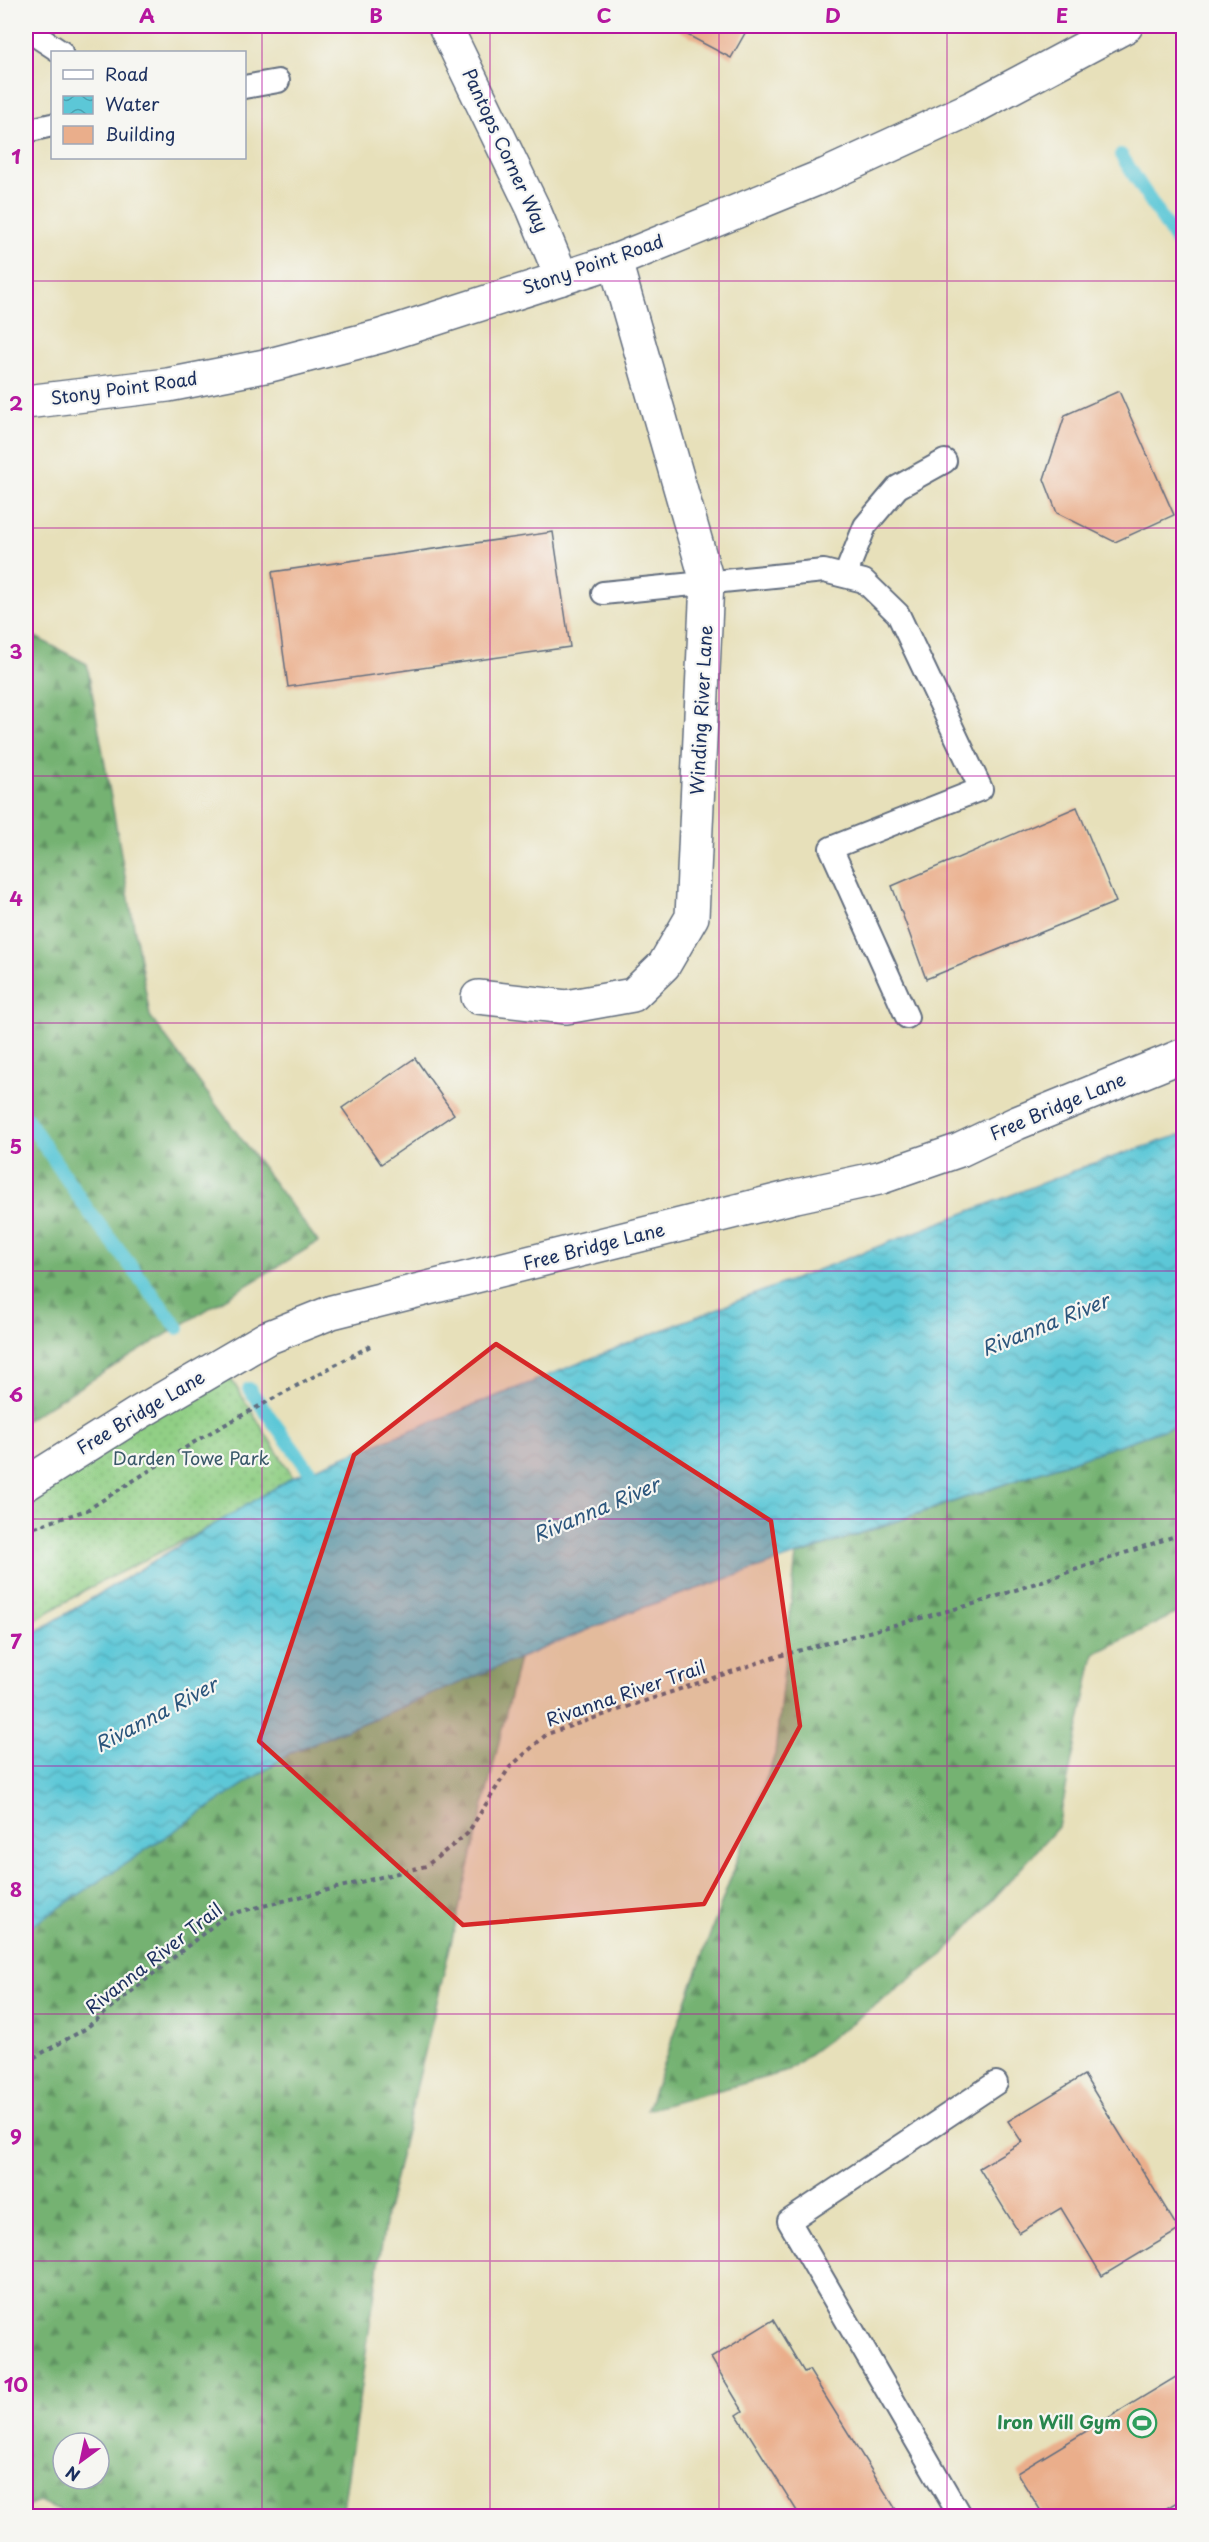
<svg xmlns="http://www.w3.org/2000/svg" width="1209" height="2542" font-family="'Playpen Sans',sans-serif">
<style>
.grass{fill:url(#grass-dots);stroke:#567f72;stroke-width:1.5}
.forest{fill:url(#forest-firs);stroke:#487068;stroke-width:1.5;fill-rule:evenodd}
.water{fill:url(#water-waves);stroke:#3c7b9a;stroke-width:1.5}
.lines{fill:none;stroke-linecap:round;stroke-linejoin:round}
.stream{stroke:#5cc7d7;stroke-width:14}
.building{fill:#eaae8b}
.lane-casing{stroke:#626d7e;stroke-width:26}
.street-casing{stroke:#626d7e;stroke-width:36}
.secondary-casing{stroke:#626d7e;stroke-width:36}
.path{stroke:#626d7e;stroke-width:4;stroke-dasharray:4.5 4.5;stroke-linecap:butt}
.lane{stroke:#fff;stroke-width:22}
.street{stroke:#fff;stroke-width:33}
.secondary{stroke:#fff;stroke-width:33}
.marked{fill:#d62828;fill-opacity:0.2;stroke:#d62828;stroke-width:4.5;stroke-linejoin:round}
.grid{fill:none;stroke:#b5179e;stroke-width:1.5;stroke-opacity:0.55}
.labels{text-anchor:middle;stroke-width:4.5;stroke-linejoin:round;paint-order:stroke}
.street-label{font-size:18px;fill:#1b2f5e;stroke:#f6f6f2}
.park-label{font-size:18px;fill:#385768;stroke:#f6f6f2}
.leisure-label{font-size:18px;font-weight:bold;fill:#27864d;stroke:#f6f6f2;text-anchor:end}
.water-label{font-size:20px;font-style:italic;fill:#2b557c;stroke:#f6f6f2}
.neatline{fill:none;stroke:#b5179e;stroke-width:2}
.grid-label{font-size:20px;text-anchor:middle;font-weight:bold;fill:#b5179e}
</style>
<defs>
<pattern id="grass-dots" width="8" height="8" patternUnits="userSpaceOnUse" patternTransform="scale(1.5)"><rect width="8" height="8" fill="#91cf85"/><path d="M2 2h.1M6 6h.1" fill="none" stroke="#7cb275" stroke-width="1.8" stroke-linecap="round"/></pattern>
<pattern id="forest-firs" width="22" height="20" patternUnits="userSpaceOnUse" patternTransform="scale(1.5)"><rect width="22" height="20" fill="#74b272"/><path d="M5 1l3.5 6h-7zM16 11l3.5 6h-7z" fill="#5e9161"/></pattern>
<pattern id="water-waves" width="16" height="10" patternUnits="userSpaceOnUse" patternTransform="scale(1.5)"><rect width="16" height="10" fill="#5cc7d7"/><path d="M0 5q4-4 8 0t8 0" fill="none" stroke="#4ba2b2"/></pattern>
</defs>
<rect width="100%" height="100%" fill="#f6f6f2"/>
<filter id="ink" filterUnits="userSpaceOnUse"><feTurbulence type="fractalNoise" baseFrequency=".0167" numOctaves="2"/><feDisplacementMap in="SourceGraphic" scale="12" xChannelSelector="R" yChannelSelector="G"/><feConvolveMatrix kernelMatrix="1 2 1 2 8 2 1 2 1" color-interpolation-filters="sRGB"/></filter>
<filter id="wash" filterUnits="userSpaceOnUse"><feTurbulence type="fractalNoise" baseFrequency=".008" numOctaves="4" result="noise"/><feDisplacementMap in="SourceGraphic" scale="24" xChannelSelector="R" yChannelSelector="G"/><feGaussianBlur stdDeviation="1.35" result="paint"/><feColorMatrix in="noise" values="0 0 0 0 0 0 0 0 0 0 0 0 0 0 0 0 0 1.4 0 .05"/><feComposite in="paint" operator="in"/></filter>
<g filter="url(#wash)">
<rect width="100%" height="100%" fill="#e7e0ba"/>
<!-- grass -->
<path class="grass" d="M221,1363L293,1477L222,1521L85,1590L26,1626V1484Z"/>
<!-- forest -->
<path class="forest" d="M26,632L87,664L150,1016L318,1242L26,1420Z
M1183,1423V1610L1094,1654L1058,1827L943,1955L785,2072L647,2110L775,1754L796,1556Z
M519,1658L386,2215L342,2516H69L39,2502L26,2507V1930L292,1752ZM63,2443H99V2479H63Z"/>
<!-- water -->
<path class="water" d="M1183,1134V1423L641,1608L292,1752L26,1930V1638L293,1477L675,1325L1089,1165Z"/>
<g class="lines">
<!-- stream -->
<path class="stream" d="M1121,155L1184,253
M26,1118L87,1209L178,1328
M249,1389L319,1484"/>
</g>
<g id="blocks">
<!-- building -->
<path class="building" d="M681,26H749L731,58L678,30Z
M1119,391L1174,515L1115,542L1057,513L1044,479L1065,415Z
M553,532L570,647L288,687L272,572Z
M1077,807L1116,902L926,979L892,886Z
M415,1058L454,1114L381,1164L342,1108Z
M1084,2075L1179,2230L1102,2276L1061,2208L1019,2233L979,2168L1022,2142L1008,2121Z
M773,2320L804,2372L809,2370L900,2516H800L737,2415L743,2411L711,2358Z
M1184,2372V2498L1153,2516H1044L1017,2473Z"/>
</g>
</g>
<g filter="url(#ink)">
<use href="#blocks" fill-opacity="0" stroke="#626d7e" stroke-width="1.5"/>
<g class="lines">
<!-- lane casing -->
<g class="lane-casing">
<path id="lane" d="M26,29L61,52
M244,87L278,81
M26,131L52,125
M845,576L865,526L898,487L945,461
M603,593L824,571L864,581L898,614L981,789L831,848L907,1017
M960,2516L789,2221L996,2083"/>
</g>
<!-- street casing -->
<g class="street-casing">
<path id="street" d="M445,26L533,208L562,278
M478,997L566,1007L633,995L664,965L692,917L707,581L615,261
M26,1484L137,1414L267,1338L332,1312L796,1196L879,1178L960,1150L1017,1123L1184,1055"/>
</g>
<!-- secondary casing -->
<g class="secondary-casing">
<path id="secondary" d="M26,402L168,385L270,365L381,336L615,261L826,175L974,107L1126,26"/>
</g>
<!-- path -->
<path class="path" d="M26,1530L87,1510L204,1436L372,1345
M26,2062L85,2029L226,1915L426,1866L467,1834L509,1768L547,1734L775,1657L977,1603L1184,1533"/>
<!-- lane -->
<use href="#lane" class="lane"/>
<!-- street -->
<use href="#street" class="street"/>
<!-- secondary -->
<use href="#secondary" class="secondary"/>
</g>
</g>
<!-- marked area -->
<path class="marked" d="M496,1344L771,1521L800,1726L704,1904L463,1925L259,1741L354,1455Z"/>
<!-- grid -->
<path class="grid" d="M262,26V2516M490,26V2516M719,26V2516M947,26V2516M26,281H1184M26,528H1184M26,776H1184M26,1023H1184M26,1271H1184M26,1519H1184M26,1766H1184M26,2014H1184M26,2261H1184"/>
<!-- icons -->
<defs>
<g id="stadium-ring" transform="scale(1.5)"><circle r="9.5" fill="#f6f6f2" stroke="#2e9e5b" stroke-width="1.5"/><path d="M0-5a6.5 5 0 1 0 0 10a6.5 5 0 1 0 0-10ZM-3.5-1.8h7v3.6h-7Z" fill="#2e9e5b"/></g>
</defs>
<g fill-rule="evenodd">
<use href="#stadium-ring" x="1142" y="2423"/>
</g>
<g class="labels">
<!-- street labels -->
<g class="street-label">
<text transform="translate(505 151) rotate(65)" y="6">Pantops Corner Way</text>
<text transform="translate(593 265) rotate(-19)" y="6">Stony Point Road</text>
<text transform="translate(124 389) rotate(-8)" y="6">Stony Point Road</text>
<text transform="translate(702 710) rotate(-87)" y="6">Winding River Lane</text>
<text transform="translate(1058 1107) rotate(-23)" y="6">Free Bridge Lane</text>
<text transform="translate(594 1247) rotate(-14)" y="6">Free Bridge Lane</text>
<text transform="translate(141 1413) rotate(-31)" y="6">Free Bridge Lane</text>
<text transform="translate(626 1694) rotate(-19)" y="6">Rivanna River Trail</text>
<text transform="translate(154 1959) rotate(-38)" y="6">Rivanna River Trail</text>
</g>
<!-- park labels -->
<g class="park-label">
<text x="191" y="1465">Darden Towe Park</text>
</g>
<!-- leisure labels -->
<g class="leisure-label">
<text x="1121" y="2429">Iron Will Gym</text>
</g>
<!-- water labels -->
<g class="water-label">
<text transform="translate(1045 1325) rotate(-22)" y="7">Rivanna River</text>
<text transform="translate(596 1510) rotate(-23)" y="7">Rivanna River</text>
<text transform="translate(156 1715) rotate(-28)" y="7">Rivanna River</text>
</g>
</g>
<!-- margin -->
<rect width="1209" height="2542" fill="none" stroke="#f6f6f2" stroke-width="66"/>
<!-- legend -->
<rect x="51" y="51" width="195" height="108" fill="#f6f6f2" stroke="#9ea6b7" stroke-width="1.5"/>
<rect x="63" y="70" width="30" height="9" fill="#ffffff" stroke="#9ea6b7" stroke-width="1.5"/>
<text x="105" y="81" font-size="18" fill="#1b2f5e">Road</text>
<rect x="63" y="96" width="30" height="18" fill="url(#water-waves)" stroke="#9ea6b7" stroke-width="1.5"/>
<text x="105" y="111" font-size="18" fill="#1b2f5e">Water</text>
<rect x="63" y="126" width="30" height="18" fill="#eaae8b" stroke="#9ea6b7" stroke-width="1.5"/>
<text x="105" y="141" font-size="18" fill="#1b2f5e">Building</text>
<!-- north arrow -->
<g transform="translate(81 2461) rotate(213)"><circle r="28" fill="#f6f6f2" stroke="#9ea6b7" stroke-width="1.5"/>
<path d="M0-4.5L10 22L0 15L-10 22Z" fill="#b5179e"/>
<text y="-9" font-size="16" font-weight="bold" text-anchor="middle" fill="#1b2f5e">N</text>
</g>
<rect x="33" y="33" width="1143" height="2476" class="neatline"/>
<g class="grid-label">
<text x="147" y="23">A</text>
<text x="376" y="23">B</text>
<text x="604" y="23">C</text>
<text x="833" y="23">D</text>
<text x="1062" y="23">E</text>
<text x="16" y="164">1</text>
<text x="16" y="411">2</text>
<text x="16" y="659">3</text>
<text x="16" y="906">4</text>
<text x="16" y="1154">5</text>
<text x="16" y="1402">6</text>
<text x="16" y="1649">7</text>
<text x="16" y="1897">8</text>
<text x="16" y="2144">9</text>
<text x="16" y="2392">10</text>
</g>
</svg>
